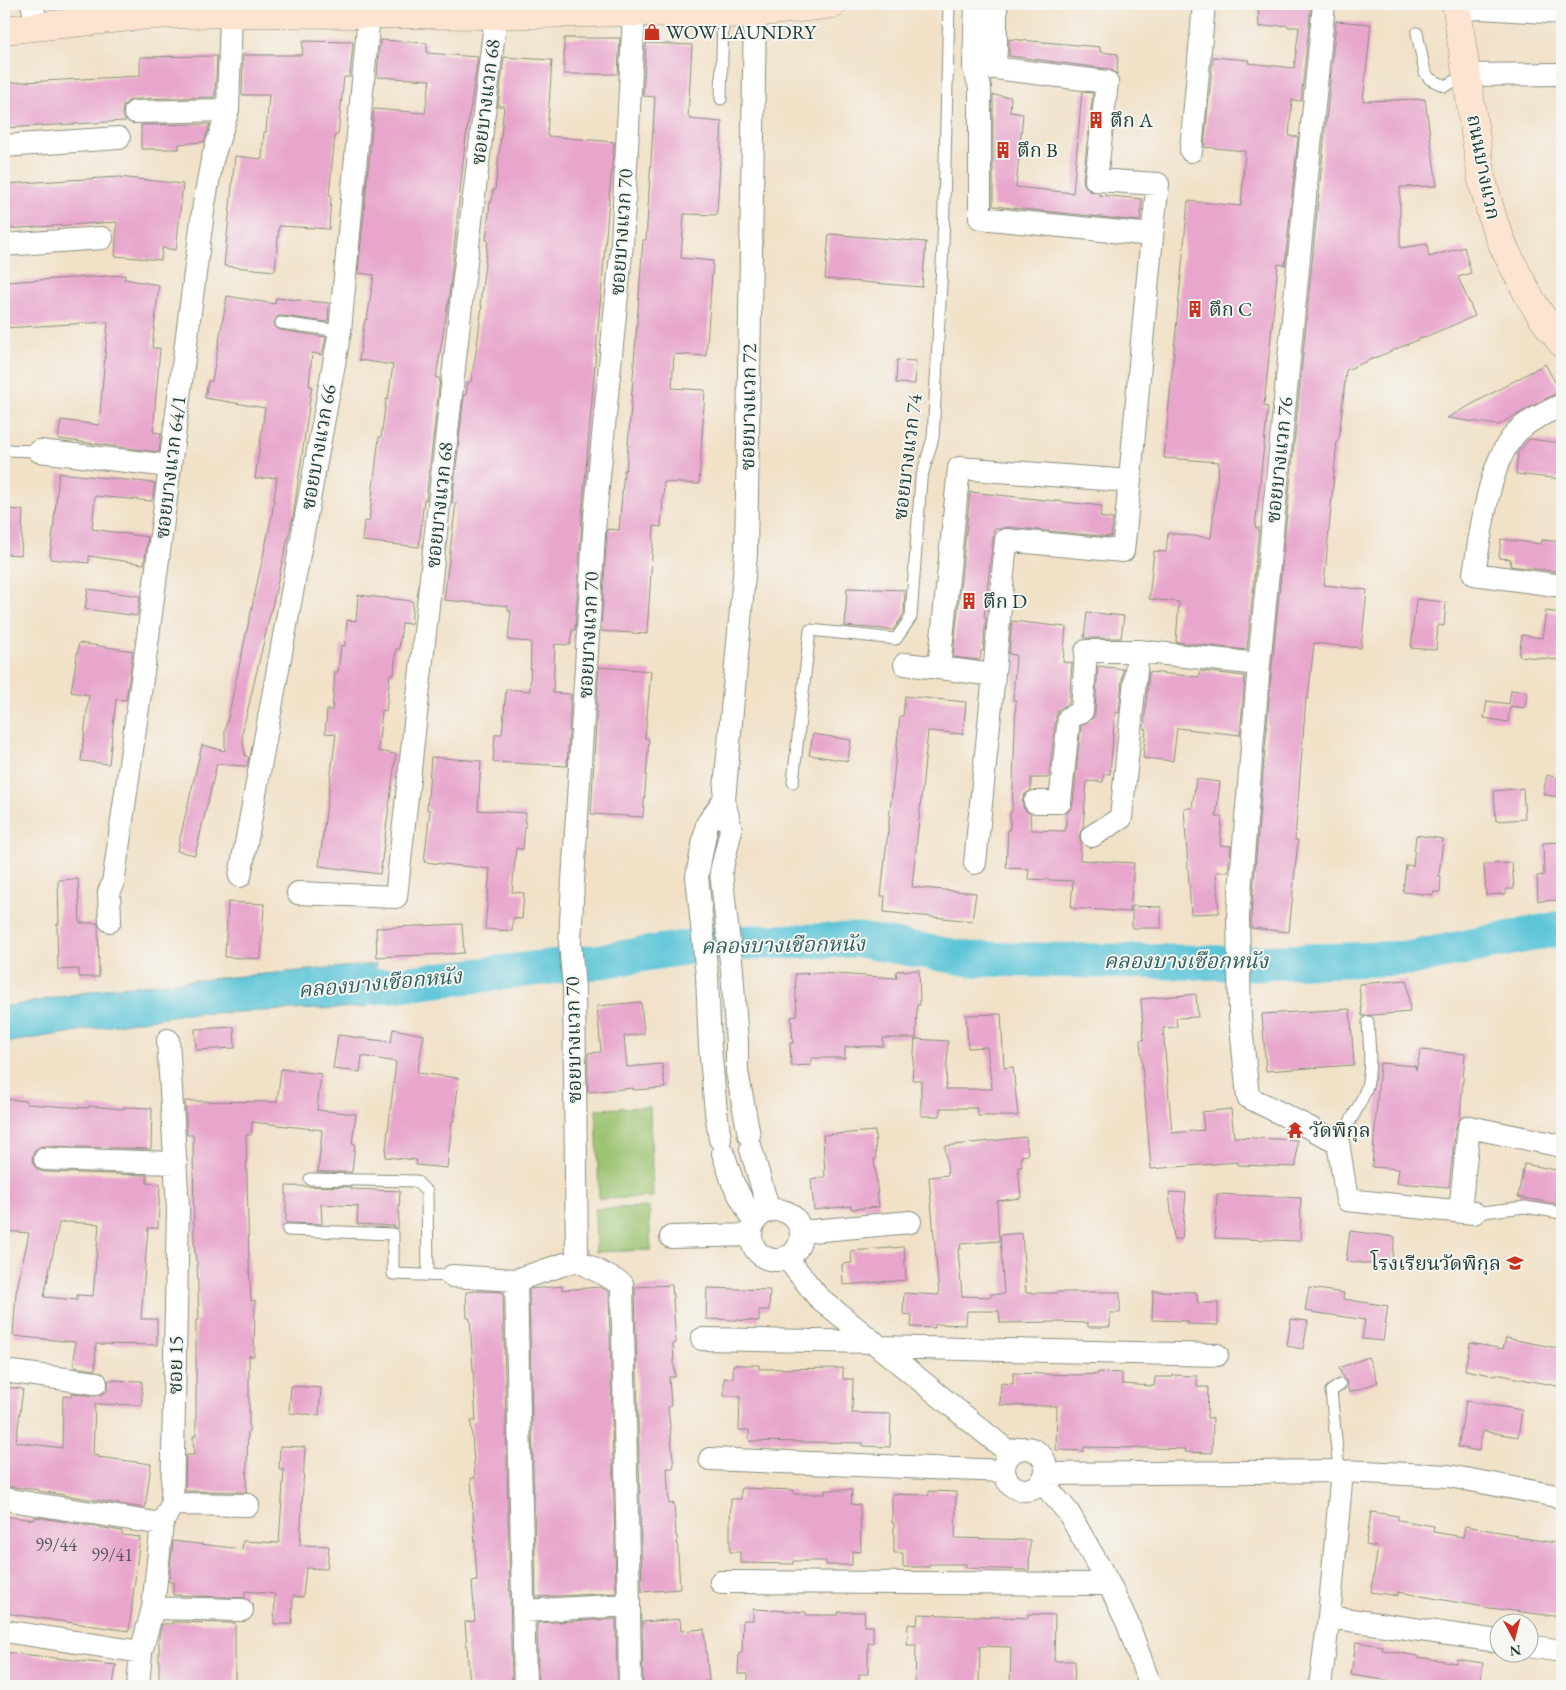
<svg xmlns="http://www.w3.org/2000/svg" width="1566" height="1690" font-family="'EB Garamond','Noto Serif Thai',serif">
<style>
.green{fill:#9bc36f;stroke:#5d8052}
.water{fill:#5cc5d8;stroke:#3e8186}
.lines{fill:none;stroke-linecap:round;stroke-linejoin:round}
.river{stroke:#5cc5d8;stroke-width:35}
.building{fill:#e8a6cc;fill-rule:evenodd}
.lane-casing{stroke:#888f7e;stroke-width:13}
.street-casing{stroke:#888f7e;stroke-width:24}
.secondary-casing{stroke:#888f7e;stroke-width:29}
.lane{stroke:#fff;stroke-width:11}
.street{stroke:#fff;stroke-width:22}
.secondary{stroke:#fde4d0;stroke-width:28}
.labels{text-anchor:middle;stroke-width:4;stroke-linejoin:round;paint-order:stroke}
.number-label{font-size:18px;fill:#51575a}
.poi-label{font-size:20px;fill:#1f3d34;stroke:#f6f6f2;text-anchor:start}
.street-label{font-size:20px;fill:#1f3d34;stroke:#f6f6f2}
.water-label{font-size:21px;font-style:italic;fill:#2e5f5d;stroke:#f6f6f2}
</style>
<rect width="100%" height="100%" fill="#f6f6f2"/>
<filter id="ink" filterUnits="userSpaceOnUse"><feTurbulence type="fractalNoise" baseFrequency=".02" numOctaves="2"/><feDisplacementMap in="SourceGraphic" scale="10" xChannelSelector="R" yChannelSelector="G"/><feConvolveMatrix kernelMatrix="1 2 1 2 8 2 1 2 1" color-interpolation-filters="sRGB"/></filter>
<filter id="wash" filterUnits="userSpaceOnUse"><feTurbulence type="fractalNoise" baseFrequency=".0096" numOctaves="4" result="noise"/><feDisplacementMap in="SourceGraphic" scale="20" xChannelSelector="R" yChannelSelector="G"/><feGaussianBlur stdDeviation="1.12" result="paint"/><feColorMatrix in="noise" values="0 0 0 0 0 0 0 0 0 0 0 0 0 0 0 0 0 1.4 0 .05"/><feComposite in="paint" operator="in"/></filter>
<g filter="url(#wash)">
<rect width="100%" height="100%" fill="#f1e1c7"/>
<!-- green -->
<path class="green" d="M650,1107L653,1197L599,1199L596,1109Z
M649,1207L651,1250L596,1252L595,1209Z"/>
<!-- water -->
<path class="water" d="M376,964L367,1007L184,1014L4,1043V1007L110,988Z"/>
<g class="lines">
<!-- river -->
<path class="river" d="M322,990L365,988L595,962L715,943L859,940L970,959L1251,963L1412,958L1562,928"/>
</g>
<g id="blocks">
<!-- building -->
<path class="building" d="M1258,4H1311L1301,101L1292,100L1289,136L1298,137L1285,265L1278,264L1273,316L1264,406L1268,407L1255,528H1259L1247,650L1176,642L1179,602L1149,599L1154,551L1166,552L1168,533L1211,538L1219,462L1164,458L1188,201L1241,206L1245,151L1204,147L1213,57L1249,60L1248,63L1294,68L1299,27H1288V25L1259,27Z
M1336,21L1371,24L1363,101L1425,99L1437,186L1400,187V248L1427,244L1429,257L1464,247L1471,273L1458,277L1475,316L1346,370L1339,440H1337L1324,585L1367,590L1361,648L1314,643L1308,699L1306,698L1295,840H1298L1289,932L1251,928V916L1272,665Z
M564,38H620L618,74H564Z
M1009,39L1100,47V52L1118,54L1117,74L1109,69L1009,56Z
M380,40L427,43V53L478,57L465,144L449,297L436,378H440L426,500L424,499L419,547L362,541L364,521L369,522L379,437H381L383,423L386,399H388L393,365L359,360L365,319L367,320L374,275L358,273L374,109L425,113L430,80L377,77Z
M303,41L353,42L350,75V77H344L338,135H335L329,195H331L329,229L279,226L275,271L224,266L235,156L262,159L264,132H266L269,95H242L243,55H302Z
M646,43L692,45L688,117H690V119L722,122L717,215L684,214L681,258L713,261L706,356L674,354L672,388L705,390L699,484L664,482L661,527L654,526L647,634L601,631L607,529L619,530L624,470H626L628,446L643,240H646L655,97L643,96Z
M217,56L215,97L134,99L128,101L123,106L122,113L126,121L4,128V83L140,76V57Z
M504,57L552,60L547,136L614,142L582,516L575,630H572L570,645L555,644L553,693L571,694L567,766L493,762L495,734H502L506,689L530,691L531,642L508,640L511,611H508V606L444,600L456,503H452L464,395H466L468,382H471L477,346L482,305H480L488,240H486L490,202H492L493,190H495L497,174L504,106H498Z
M1082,92L1093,93L1083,179L1084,185L1089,191L1099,193V195L1142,199L1140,221L993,206V95L1011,97L1010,112L1023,114L1016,187L1073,193Z
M210,124L204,142L179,144V149H141V125Z
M119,177L183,184L176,250L162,248L161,260L115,256L117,222L4,229V184Z
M829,234L926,242L922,287L825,279Z
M125,275L124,279L159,285L152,348H160L153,432L161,433L159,452L58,439L61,420L99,425L108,322L4,328V282Z
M227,296L275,304L276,298L329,303L328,322L282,316H278L274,322V326L280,330L326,337L322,355L312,353L309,386H312L293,517L242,734L245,756L249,757L247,766L217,764L195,855L177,851L202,745L225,751V731L272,515L277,477L255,479L265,408L205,398L208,381H212Z
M897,360L916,361L915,384L896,383Z
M1545,364L1560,391L1498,425L1447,418Z
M1529,439L1562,443V479L1516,474L1518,453Z
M59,473L155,483L152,501L95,496L92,529L148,537L144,564L89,556V563L50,559Z
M970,492L1102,506L1100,517L1113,519L1111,537L1007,527L999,529H994L984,618H986L983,651H981L980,660L953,657Z
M4,509L23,510L21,555L4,554Z
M1501,539L1541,544L1542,540L1562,542L1560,572L1510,566L1511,559L1499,558Z
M847,588L905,590L904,614L893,630L845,626Z
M88,589L140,596L137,616L85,609Z
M358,595L413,601L411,624L402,623L399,649H396L394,674H390L386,711L382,710L378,751L396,754L380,874L319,866L336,734L325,733L327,710H332L335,672H338L341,645L345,646L347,620L356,621Z
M1416,599L1446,602L1444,626L1438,625L1436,650L1411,648Z
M1546,611L1562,613V625L1558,660L1519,656L1522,635L1542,638Z
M1087,612L1124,616L1121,638H1084Z
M1012,621L1066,627L1063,662L1072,663L1069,703L1058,710L1056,717L1049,778H1031V790L1024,795L1022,802L1024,809L1030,814L1031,830L1065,831L1067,813L1071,809L1073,803L1081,726L1093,718L1095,712L1098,666L1123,669L1119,713L1115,712L1110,774H1104L1103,782L1087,781L1083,827L1079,836L1081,843L1080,860L1134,863L1130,912L1071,908L1073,881L1028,879L1029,869L1006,868L1008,829H1010V812L1012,811L1016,700H1013L1016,655L1009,654Z
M79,643L133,651L126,700L116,699L109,764L81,761L89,695L71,692Z
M599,667L651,671L645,738L649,739L643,817L591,814Z
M1200,671L1245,676L1240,735L1177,728L1173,761L1143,758L1146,729H1144L1145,715L1149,672L1199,677Z
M1511,690L1527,692L1525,708L1510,706L1508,722L1484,718L1487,701L1509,704Z
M905,696L966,702L963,734L928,731L912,887L976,893L972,921L884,912L885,896H881L900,716H903Z
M813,734L851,740L848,761L809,755Z
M431,757L481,761L478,810L526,813L523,849L516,848L512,892L524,893L522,919L513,918L512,931L485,929L490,869L424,862L430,810H427Z
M1547,775L1562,779V798L1543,794Z
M1196,779L1220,782L1216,817H1222L1220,845L1231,846L1228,872H1216L1219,913L1191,914L1184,808H1192Z
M1523,788L1525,819L1496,821L1494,791Z
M1416,835L1443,839L1439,876H1441L1440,892H1434L1433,895L1403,892L1406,865L1413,866Z
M1562,842V870H1559L1561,900L1538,901L1537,876L1544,875L1543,843Z
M1512,863L1514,889H1506V894L1486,895L1484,864Z
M78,879L80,923H97L98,924L99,977H79V969L58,970L57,924H59L58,880Z
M228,902L264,904L261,959L225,957Z
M1132,906L1161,907V928H1132Z
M462,924L464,953L377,957L376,928Z
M919,970L920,1005H917L916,1038H883V1046L845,1047V1058H811V1065L791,1066L790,1043H793L791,1017L797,1016L795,974L819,973L897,978L896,971Z
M1407,980L1410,1012L1362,1016L1359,984Z
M1196,994L1198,1017L1176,1018L1177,1027L1163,1028L1172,1133L1204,1130L1202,1112L1231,1109L1234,1137L1297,1140L1296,1167L1238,1165V1162L1151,1169L1140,1040H1144L1141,999Z
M641,1002L644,1034L624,1036L627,1067L662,1064L665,1088L633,1090V1088L588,1092V1053L601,1052L597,1006Z
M1350,1009L1354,1065L1266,1071L1262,1014Z
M1001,1014L1004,1068L1013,1067L1018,1116H978L977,1108H940V1116H921V1080H912L915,1039L948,1041L946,1089H992L987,1047L968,1048L966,1015Z
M234,1027L235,1048L196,1050L195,1029Z
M393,1029L424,1035L417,1073L459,1078L454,1121H452L447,1168L416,1165L417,1160L385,1157L396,1062L362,1056L360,1072L333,1069L338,1035L391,1042Z
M1421,1050L1465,1054L1460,1118L1456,1126L1449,1187L1397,1183L1399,1169L1372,1167L1380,1063L1415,1066L1416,1070Z
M281,1069L321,1074L317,1110L356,1114L352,1143L355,1144L352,1172H318L322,1130L252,1122L251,1135H246L249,1262L251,1301L255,1300L254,1356H249V1432H248L246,1492L185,1491L186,1455H194L193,1436H196V1320H199L197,1261H196L194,1242L193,1135H187L185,1101L277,1102Z
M4,1099L27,1101V1104L69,1107L88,1108V1106L124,1109V1107L152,1108L151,1149L45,1146L39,1147L34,1152L32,1159L34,1166L38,1170L44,1172L147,1175V1183L160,1184L158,1228H148L141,1319H157V1345L96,1344L95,1370L74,1367L75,1342L13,1336L16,1293L29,1233L4,1231ZM68,1222L99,1224L93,1296L77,1295V1300L44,1297L59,1223Z
M875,1131L876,1159H874L879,1207L851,1209V1206L814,1210L811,1179L825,1177L823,1135Z
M1026,1137L1028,1155L1021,1156L1022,1167H1018L1021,1198L997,1201L999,1241L960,1244L961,1249H958L962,1296L991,1297V1294H1004L1000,1235L1022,1233L1026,1293H1057V1292H1120V1313H1110V1327H1088V1323L1057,1322L1000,1323L999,1311H967L966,1325L935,1324V1328L911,1327L912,1315L903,1314L904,1293L939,1295L929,1177L948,1175L945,1146Z
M1524,1164L1562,1171V1205L1518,1197Z
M286,1186L351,1187V1189L400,1191L398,1229L393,1226L357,1224L358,1206L321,1204L322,1224L286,1223Z
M1169,1192L1186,1193L1182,1239H1174Z
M1217,1194L1301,1198L1300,1241L1215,1238Z
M1350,1231L1395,1237L1391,1266L1346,1261Z
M904,1247L906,1280L843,1285L842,1264L852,1263L851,1251Z
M672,1285L676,1343L673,1344L675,1377H669L671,1406L668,1407L674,1468H667L669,1504L674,1503L676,1536H677L680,1589L642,1592L635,1287Z
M562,1286V1290L600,1287L609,1292L616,1593L536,1597L529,1289Z
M707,1288L770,1290L769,1310H759V1321L706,1319Z
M1309,1288L1344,1293L1343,1299L1388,1306L1383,1341L1362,1339L1365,1320L1305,1311Z
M478,1291L503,1292L512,1686H470L465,1622L475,1621L472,1582L477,1581L473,1512L471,1478H475L471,1421H476L470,1318H467L466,1292Z
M1153,1291L1196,1292L1198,1303H1218V1325L1188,1324V1321L1152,1320Z
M1291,1319L1308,1321L1303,1349L1287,1346Z
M1506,1338L1562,1349V1387L1496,1374V1376L1465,1370L1470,1343L1503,1349Z
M1368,1357L1378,1382L1349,1393L1346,1381L1343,1378L1339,1368Z
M733,1365H759V1369L843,1368V1379H853L852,1413L891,1414L890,1447L863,1446V1443L749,1441V1430H739L740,1396H724V1378L733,1379Z
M1098,1372L1122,1373V1384L1154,1386L1155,1377H1173V1375L1197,1376V1387H1208L1207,1418H1213L1212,1453L1185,1452L1186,1449L1148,1448L1084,1447V1451L1056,1450L1057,1406L1000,1405L1001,1383L1013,1384V1373L1080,1375L1098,1374Z
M108,1380L142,1381V1405L95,1404L93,1455L99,1456L98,1457L151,1464L145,1508L39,1491V1490L4,1486V1387L23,1389L16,1442L62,1448L63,1396L72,1397V1393L94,1396L101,1395L107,1391L109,1385Z
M291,1386L321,1388L319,1415L289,1413Z
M1466,1401L1522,1410L1518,1437L1483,1431L1479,1451L1458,1447Z
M280,1446L305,1447L300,1545L329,1546L327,1569L306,1568L303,1597L293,1596L292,1624H274L275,1594L245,1591V1598L173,1595V1582H169L173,1541L242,1549L243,1541L279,1543L284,1470H279Z
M741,1488L794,1490V1494H825V1490H852L851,1504L860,1505L861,1552L852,1551V1565H826V1561H793V1564L740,1563V1552H730V1520L731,1499H741Z
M929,1491L956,1492L955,1538L1030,1540L1029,1570L966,1568V1564H929V1567H903V1553H894V1523H892V1494L929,1495Z
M1371,1512L1398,1516V1520L1434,1526L1433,1532L1463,1537L1465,1526L1517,1535V1537L1562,1544V1617L1490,1608L1398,1592V1596L1371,1592L1378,1547L1366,1545Z
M4,1516L35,1520V1517L122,1531V1535L140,1537L129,1631L4,1613Z
M753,1609L806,1612V1615H839L838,1612H865L864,1626H873V1643H868V1674H859V1686H833V1684L748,1685V1674H738L739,1653H742L743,1620H753Z
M918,1614L1028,1618V1614L1055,1615L1054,1661H1075L1074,1686H1010L1011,1647L980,1646L979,1686H915L916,1645H907L908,1624L917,1625Z
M616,1619L617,1686H538L537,1623Z
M680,1619L681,1631L704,1629L709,1681L684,1684V1686H643L642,1622Z
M172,1622L235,1623V1686H159V1637L162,1624H172Z
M1356,1642L1383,1646L1382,1650L1418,1656V1657L1456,1663L1457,1659L1483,1663L1479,1686H1425L1351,1675Z
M4,1652L116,1665L113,1686H4Z"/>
</g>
</g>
<g filter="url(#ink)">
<use href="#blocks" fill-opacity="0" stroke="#888f7e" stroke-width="1"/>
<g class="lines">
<!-- lane casing -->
<g class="lane-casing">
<path id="lane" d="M1417,33L1425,72L1430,79L1445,86L1465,75
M721,99L723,14
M281,323L340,331
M4,450L39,451
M793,782L810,630L896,639L911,617L921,479L933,438L943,244L949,4
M1338,1142C1348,1124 1361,1106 1367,1086C1372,1065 1369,1043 1368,1022
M310,1179L416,1181L427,1192L428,1275
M1474,1213L1525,1207L1562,1213
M288,1230L393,1234V1274L452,1276
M1340,1385L1331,1391L1338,1460L1342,1471"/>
</g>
<!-- street casing -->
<g class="street-casing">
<path id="street" d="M32,4L37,26
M976,4L974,68L980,87V218L1152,235
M1324,4L1259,664L1238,916L1240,1016L1248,1097L1338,1142L1347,1200L1474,1213
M1458,10L1481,8L1562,13
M974,68H995L1107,82L1096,180L1158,184C1143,306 1136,428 1123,551L1006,540L994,675L939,668L959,468L1130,481
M995,68L996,47V4
M1467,75L1562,74
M135,112L228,110
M4,146L119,138
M1191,151L1204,4
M4,245L102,238
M1562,405C1550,411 1536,417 1525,425C1489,449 1481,533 1474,574L1562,586
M39,451L170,466
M905,664L939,668
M1035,802H1060L1069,718L1082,711L1086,651H1138L1259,664
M1092,836L1121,818L1138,651
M975,863L994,675
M240,876L340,331L369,15
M298,893L396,897L462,295L496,15L495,4
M110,921L109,892L113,884L147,644L204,204L212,160L228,110L231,13
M749,1135L737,1072V1043L732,970L721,872L731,830L724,800L746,553L755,13
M720,1139L716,1112L710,1047L707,976L697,876L707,824L724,800
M751,1149L769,1211
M723,1153L733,1183L754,1223
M45,1159L176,1163
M751 1235a25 25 0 1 1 50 0a25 25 0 1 1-50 0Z
M1460,1211L1469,1127L1562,1146
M801,1232L910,1222
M671,1237L751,1235
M786,1257L818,1297L1011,1454
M577,1260L574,988L570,943L573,881L595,517L622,244L634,12
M452,1276L516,1280
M702,1339L874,1342
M881,1347L1217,1355
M4,1371L96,1383
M1004 1469a21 21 0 1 1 42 0a21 21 0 1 1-42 0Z
M710,1459L1004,1471
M1046,1474L1342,1471L1449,1476L1562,1497
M1042,1482L1068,1512L1109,1584L1128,1624L1150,1686
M4,1499L162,1524
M172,1504L248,1505
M721,1582L1109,1584
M153,1608L242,1610
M523,1611L629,1605
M1329,1617L1498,1641
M4,1631L141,1652
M1528,1646L1562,1651
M138,1686L141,1652L153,1608L162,1524L172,1504L178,1208L168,1040
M525,1686L516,1280L577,1260L622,1284L629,1605L630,1686
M1320,1686L1329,1617L1342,1471"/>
</g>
<!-- secondary casing -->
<g class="secondary-casing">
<path id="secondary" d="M1456,4L1482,180L1494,223L1505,250L1530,298L1544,320L1562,343
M4,30L149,15L231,13L496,15L634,12L723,14L755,13L833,4"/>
</g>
<!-- lane -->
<use href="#lane" class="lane"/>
<!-- street -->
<use href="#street" class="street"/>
<!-- secondary -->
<use href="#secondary" class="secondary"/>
</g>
</g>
<!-- icons -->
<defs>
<g id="shop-bare" transform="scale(1.35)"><path d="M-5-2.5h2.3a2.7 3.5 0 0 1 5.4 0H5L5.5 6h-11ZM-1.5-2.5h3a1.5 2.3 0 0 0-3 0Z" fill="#c8321e" stroke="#f6f6f2" stroke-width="2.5" paint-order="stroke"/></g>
<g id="building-bare" transform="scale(1.35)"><path d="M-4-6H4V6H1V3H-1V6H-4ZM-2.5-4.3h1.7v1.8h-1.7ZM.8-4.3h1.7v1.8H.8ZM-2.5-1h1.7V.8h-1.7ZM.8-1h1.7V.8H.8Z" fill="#c8321e" stroke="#f6f6f2" stroke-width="2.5" paint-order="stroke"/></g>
<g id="temple-bare" transform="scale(1.35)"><path d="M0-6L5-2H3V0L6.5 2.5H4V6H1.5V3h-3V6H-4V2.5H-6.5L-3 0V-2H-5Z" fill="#c8321e" stroke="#f6f6f2" stroke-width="2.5" paint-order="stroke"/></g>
<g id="school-bare" transform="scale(1.35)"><path d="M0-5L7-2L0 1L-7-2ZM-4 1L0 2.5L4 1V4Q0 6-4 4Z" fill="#c8321e" stroke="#f6f6f2" stroke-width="2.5" paint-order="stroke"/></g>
</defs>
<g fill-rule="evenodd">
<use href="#shop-bare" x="652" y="32"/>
<use href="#building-bare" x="1096" y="120"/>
<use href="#building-bare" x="1003" y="150"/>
<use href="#building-bare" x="1195" y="309"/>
<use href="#building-bare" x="969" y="601"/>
<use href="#temple-bare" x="1295" y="1130"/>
<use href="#school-bare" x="1515" y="1263"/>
</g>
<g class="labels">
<!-- number labels -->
<g class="number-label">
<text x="56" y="1551">99/44</text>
<text x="112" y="1561">99/41</text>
</g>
<!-- poi labels -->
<g class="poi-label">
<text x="666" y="39">WOW LAUNDRY</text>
<text x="1110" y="127">ตึก A</text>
<text x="1017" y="157">ตึก B</text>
<text x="1209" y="316">ตึก C</text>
<text x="983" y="608">ตึก D</text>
<text x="1309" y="1137">วัดพิกุล</text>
<text x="1501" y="1270" text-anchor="end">โรงเรียนวัดพิกุล</text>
</g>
<!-- street labels -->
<g class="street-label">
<text transform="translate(485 102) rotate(-83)" y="7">ซอยบางแวก 68</text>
<text transform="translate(1484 167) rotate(79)" y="7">ถนนบางแวก</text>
<text transform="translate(621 232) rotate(-86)" y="7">ซอยบางแวก 70</text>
<text transform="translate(748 407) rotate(-89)" y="7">ซอยบางแวก 72</text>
<text transform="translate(318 447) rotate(-80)" y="7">ซอยบางแวก 66</text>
<text transform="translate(907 457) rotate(-83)" y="7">ซอยบางแวก 74</text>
<text transform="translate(1279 460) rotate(-84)" y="7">ซอยบางแวก 76</text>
<text transform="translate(170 467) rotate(-83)" y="7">ซอยบางแวก 64/1</text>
<text transform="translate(439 505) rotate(-84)" y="7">ซอยบางแวก 68</text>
<text transform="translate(588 635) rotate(-87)" y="7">ซอยบางแวก 70</text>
<text transform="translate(573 1040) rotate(-91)" y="7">ซอยบางแวก 70</text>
<text transform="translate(175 1365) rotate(-89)" y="7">ซอย 15</text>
</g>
<!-- water labels -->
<g class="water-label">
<text transform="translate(783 945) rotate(-1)" y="7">คลองบางเชือกหนัง</text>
<text x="1186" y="968">คลองบางเชือกหนัง</text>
<text transform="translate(380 983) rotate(-5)" y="7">คลองบางเชือกหนัง</text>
</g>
</g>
<!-- margin -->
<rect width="1566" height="1690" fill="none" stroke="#f6f6f2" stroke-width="20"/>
<!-- north arrow -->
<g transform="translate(1514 1638) rotate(173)"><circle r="24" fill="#f6f6f2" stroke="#a0aca6"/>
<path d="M0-4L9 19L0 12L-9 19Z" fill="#c8321e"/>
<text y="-8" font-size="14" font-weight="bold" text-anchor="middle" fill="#1f3d34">N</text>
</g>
</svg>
